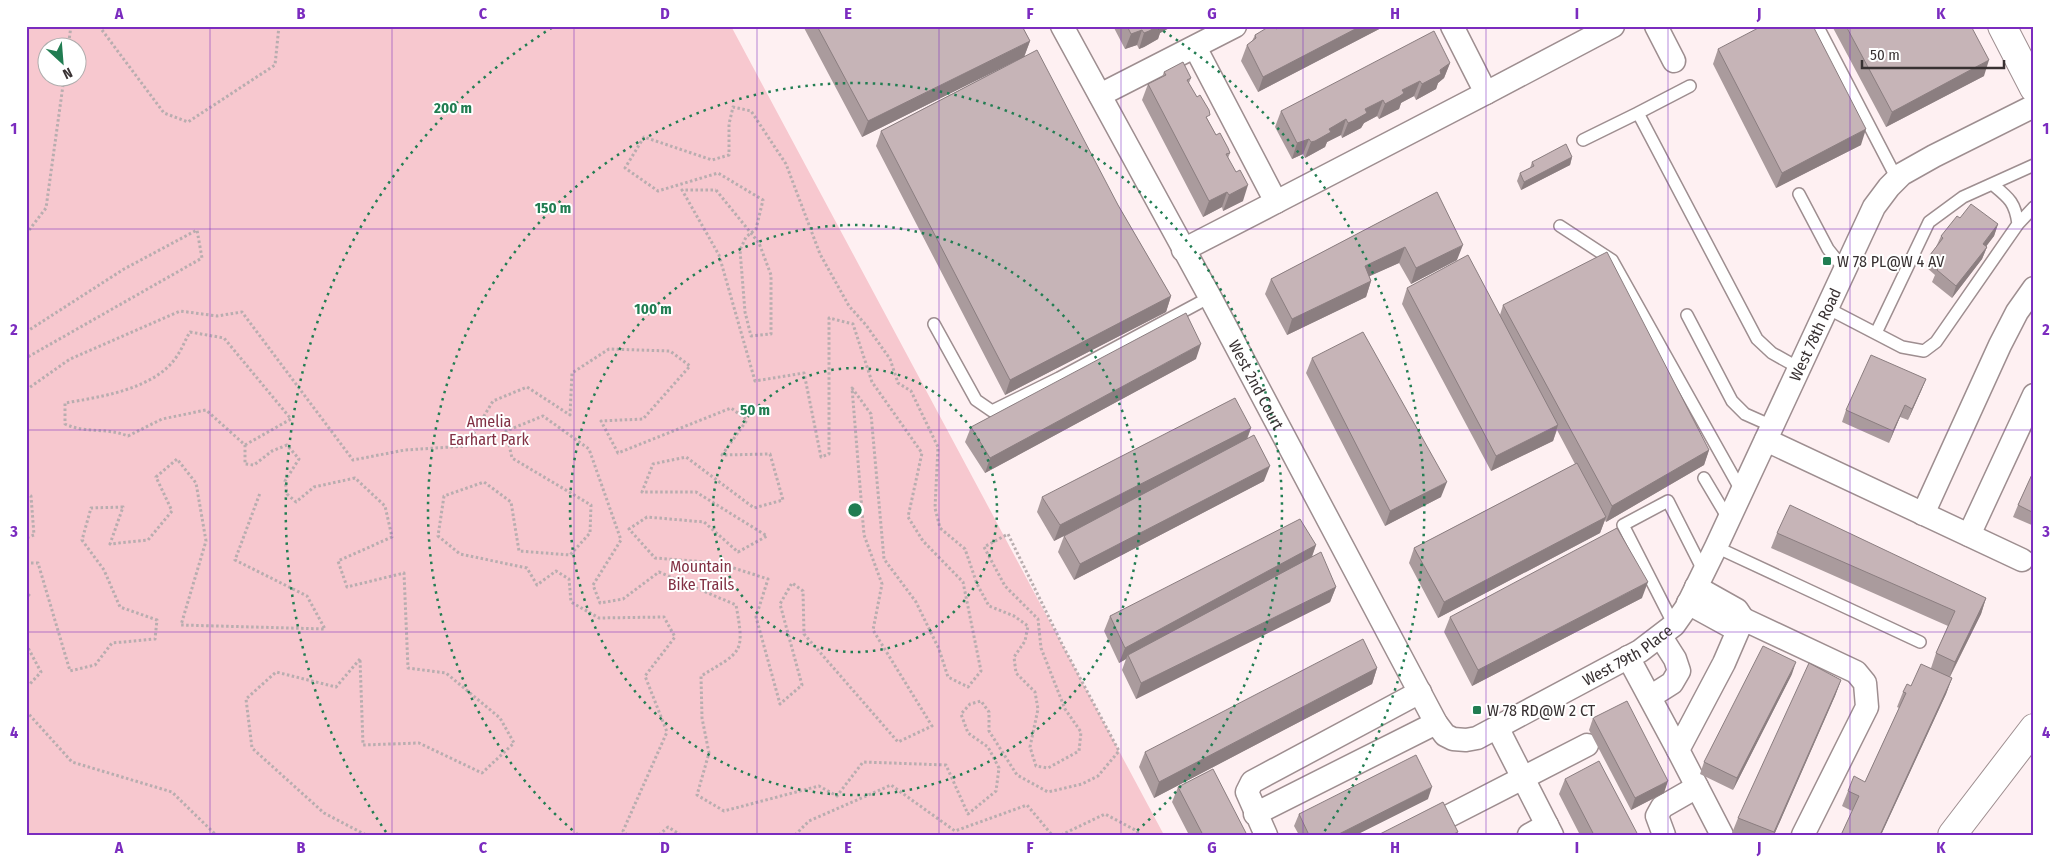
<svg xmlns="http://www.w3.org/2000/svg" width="2060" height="861" font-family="'Fira Sans Condensed',sans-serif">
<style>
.green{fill:#f7c8cf;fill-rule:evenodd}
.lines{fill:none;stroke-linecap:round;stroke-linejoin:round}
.service-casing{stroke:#9e8e90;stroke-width:14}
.minor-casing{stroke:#9e8e90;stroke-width:25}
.primary-casing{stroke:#9e8e90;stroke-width:30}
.motorway-casing{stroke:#9e8e90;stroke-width:30}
.path{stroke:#b8adaf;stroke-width:3;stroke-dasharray:2.5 2.5;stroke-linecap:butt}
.service{stroke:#fff;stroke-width:11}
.minor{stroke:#fff;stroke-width:22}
.primary{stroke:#fff;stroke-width:28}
.motorway{stroke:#fff;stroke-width:28}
.path-bridge{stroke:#b8adaf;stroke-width:3;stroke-dasharray:2.5 2.5;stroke-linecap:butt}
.wall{fill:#aa9b9d}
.shaded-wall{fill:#8b7e80}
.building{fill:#c6b4b7;stroke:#8b7e80}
.grid{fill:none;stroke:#7b2cbf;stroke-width:1;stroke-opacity:0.55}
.ring{fill:none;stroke:#217d52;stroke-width:2.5;stroke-dasharray:2.5 5}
.poi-dot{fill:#217d52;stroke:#fff;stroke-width:2}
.labels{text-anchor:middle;stroke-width:4;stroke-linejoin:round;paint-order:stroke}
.poi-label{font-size:16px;fill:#383132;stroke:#fff;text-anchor:start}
.street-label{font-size:16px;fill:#383132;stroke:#fff}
.park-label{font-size:16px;fill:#823144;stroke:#fff}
.centre{fill:#217d52;stroke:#fff;stroke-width:2.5}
.ring-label{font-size:15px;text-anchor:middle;font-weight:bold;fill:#217d52;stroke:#fff;stroke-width:4;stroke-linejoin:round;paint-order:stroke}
.neatline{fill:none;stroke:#7b2cbf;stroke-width:2}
.grid-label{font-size:16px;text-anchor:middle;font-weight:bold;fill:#7b2cbf}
</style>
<rect width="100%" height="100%" fill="#fef0f2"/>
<!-- green -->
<path class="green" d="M26,26H731L1164,835H26ZM48,48H78V78H48Z"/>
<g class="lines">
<!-- service casing -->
<g class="service-casing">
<path id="service" d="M1818,27L1897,179
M1638,113L1690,86
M1583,140L1638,113L1757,339L1772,353L1799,368
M1992,184C2009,198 2015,202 2018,224
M1799,194L1828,249L1844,269
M1560,226L1612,260L1742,492
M1827,308L1902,347L1924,351L1936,342L2018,224L2034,207
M1687,315L1732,401L1745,414L1772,426
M934,324L976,400L992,411L1059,378L1210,297
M1876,333L1929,222L1963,197L2034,165
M1704,478L1729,520
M1716,547L1920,642
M1674,625L1623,525L1668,501L1704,572"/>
</g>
<!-- minor casing -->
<g class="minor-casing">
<g id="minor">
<path id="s1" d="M1062,26L1210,297L1436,723L1445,735L1453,739L1466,740L1477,738L1640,651L1674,625L1686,608L1716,547L1874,207L1889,187L1902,174L1934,156L2034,106"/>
<path d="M1656,26L1674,61"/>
<path d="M1195,47L1276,202L1486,93L1452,26"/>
<path d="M1486,93L1613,26"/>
<path d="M1100,95L1235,26"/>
<path d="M1183,250L1276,202"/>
<path d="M1766,440L2022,560"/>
<path d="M1923,514L2000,345L2017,312L2034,288"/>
<path d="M1969,535L2034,395"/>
<path d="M1688,603L1730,626L1743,619L1737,610L1696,587"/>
<path d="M1628,657L1678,750"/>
<path d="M1650,697L1672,683L1679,671L1675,659L1661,637"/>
<path d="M1498,729L1552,835"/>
<path d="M1255,814L1436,723"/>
<path d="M1445,818L1587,745"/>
<path d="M1266,835L1247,792L1252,782L1420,692"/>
<path d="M1529,835L1547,825"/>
<path d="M1664,835L1657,816L1662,807L1697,787"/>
<path d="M1722,835L1678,750L1724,663L1743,619L1856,672L1865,683L1867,707L1803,835"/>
</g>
</g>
<!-- primary casing -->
<g class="primary-casing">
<path id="primary" d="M2002,26L2034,88"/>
</g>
<!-- motorway casing -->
<g class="motorway-casing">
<path id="motorway" d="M1952,835L2034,728"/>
</g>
<!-- path -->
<path class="path" d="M99,26L164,113L188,122L275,65L279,26
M68,48L71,26
M26,234L46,208L64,78
M26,332L124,269L197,230L202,258L26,358
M26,390L70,359L180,311L217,316L242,312L353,460L405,450L466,446L493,401L527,387L570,415L572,373L609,349L670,351L690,366L643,419L601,421L618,453L731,408L747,420L722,455L770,454L783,500L754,508L686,457L653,464L642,492H696L767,536L738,552L704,522L647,517L629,529L655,558L718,563L768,579L756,617L780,704L802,685L780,604L792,583L803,591L804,634L898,742L932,726L873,630L882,584L864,535L852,388L871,414L884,559L916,602L939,649L948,677L968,687L981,671L963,582L923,541L908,517L922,453L872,382L853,324L829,318V454L821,457L804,373L755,381L719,255L682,190H716
M245,445L291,419L224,338L190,332C185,340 182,349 177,356C156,389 100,397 65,403V424C87,434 105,427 128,436L162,419L206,410L245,445V464L254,465L272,451L287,445L299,459L285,481L287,494L296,502L314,487L355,478L385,506L392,537L338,561L347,587L404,573L408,668L446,673L500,718L514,743L482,773L419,743L363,745L360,659
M26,493L31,496L34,535L26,538
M26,563H38L70,671L95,665L112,643L155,639L157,620L120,607L104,570L82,540L91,508L123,507L110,544L148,540L172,511L156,477L177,459L196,483L206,541L181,625L325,629L307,596L235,560L260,493
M26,590L29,595L26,597
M26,644L41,672L29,685L26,683
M360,659L336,687L276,672L246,699L252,748L324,813L366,835
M26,711L72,762L172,792L216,835
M627,835L623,831L667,732L645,676L675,637L664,617L599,618L571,602L569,579L556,571L537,585L527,568L460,554L438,536L444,496L484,482L511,502L519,551L570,555L590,533L591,505L512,458L506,431L543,416L589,449L621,540L593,585L600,603L623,599L659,572L736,605C745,654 742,651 701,676L702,718L709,753L697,795L724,811L819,786L837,796L863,762L946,765L968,814L996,791L999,768L988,747L968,733L961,714L970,704L981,701L989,712V731L1017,775L1048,792L1082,784L1098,776L1119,751L1063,646L1008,534L984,547L1005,586L1038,619L1041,648L1065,709L1081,732L1079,751L1048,768L1036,766L1030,747L1038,709L1035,692L1016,673L1014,657L1025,641L1028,626L1014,616L989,606L977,584L965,549L940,528L935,508L938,447L911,391L898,383L890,359L866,325L849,306L820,254L786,164L751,111L733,107L729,124V155L712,160L644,137L625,168L658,191L718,173L763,200L756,229L746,237L740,250L745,312L751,336L771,334V275L759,243
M659,835L668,827L681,835
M795,835L809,821L891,785L955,831L1027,805L1052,835
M1061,835L1105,814L1137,831L1139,835"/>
<!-- service -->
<use href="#service" class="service"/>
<!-- minor -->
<use href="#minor" class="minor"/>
<!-- primary -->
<use href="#primary" class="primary"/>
<!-- motorway -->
<use href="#motorway" class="motorway"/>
<!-- path-bridge -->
<path class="path-bridge" d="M716,190L759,243"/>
</g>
<!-- wall -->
<path class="wall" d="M803,26H1022L1030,41L1024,57L1118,205L1171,296L1166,312L1005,395L876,146L881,131L1023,57L862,137Z
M1113,26H1173L1160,33L1158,39L1144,47L1139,49L1137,45L1125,49Z
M1281,26H1385L1258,92L1241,61L1247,45L1252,41L1255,35L1276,29Z
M1832,26H1971L1984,76L1886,127Z
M1718,49L1861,145L1776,188L1713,64Z
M1450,63L1444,78L1438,83L1436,89L1416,100L1414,96L1402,102L1401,103L1399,109L1394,111L1379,119L1377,116L1364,123L1361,128L1342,138L1341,135L1327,142L1325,147L1305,158L1303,154L1292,159L1275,127L1281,111Z
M1164,72L1191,78L1189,83L1208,120L1216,135L1230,153L1228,158L1243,201L1223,211L1222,207L1203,217L1142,100L1148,84L1162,77Z
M1572,157L1570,165L1521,190L1517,181L1520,173L1530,168L1532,162Z
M1437,192L1457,260L1411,284L1399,263L1369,276L1371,281L1366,297L1287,335L1265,294L1271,279Z
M1960,218L1998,224L1994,236L1986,246L1987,247L1982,259L1952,298L1932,282L1935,275L1926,267L1930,255L1936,247L1941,236Z
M1407,288L1500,315L1503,305L1709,450L1704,465L1606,522L1605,520L1600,533L1438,618L1409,563L1414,548L1575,464L1557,430L1553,441L1491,471L1402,304Z
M1312,358L1441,497L1385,526L1306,373Z
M1196,359L985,473L965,442L971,427Z
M1926,379L1921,391L1908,420L1900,417L1889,443L1842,422L1846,410Z
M1251,428L1247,440L1264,481L1074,580L1058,552L1064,536L1093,521L1054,541L1037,512L1042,497Z
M2034,470V526L2013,517L2018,505Z
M1777,533L1986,598L1981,614L1950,677L1952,678L1946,694L1881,835H1841L1852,811L1842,806L1848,791L1865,782L1899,708L1897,707L1903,692L1911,686L1931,668L1936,653L1948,626L1771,548Z
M1316,545L1312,557L1336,587L1330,602L1136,699L1122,670L1126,659L1119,663L1104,631L1110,616Z
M1642,598L1472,686L1444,632L1450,617Z
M1377,668L1372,684L1154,798L1139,767L1145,752Z
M1792,674L1733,790L1700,774L1704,762Z
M1841,680L1835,696L1774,835H1736L1732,833L1738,818Z
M1593,718L1664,793L1631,810L1589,730Z
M1565,779L1638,835H1580L1559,794Z
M1178,787L1247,835H1189L1172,802Z
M1428,799L1356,835H1299L1294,826L1299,814Z"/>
<!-- shaded-wall -->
<path class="shaded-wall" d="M1158,26H1173L1160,33L1158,39L1144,47L1139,49L1144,33Z
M1176,26H1183L1175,29Z
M1361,26H1385L1258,92L1263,77Z
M1142,30L1137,45L1125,49L1131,34Z
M1030,41L1024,57L862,137L868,121Z
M1989,60L1984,76L1886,127L1892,112Z
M1450,63L1444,78L1438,83L1436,89L1416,100L1422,84Z
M1420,81L1414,96L1401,103L1399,109L1379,119L1385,104L1402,90Z
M1383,100L1377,116L1364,123L1361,128L1342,138L1348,123L1365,109Z
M1346,119L1341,135L1327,142L1325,147L1305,158L1311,142L1329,129Z
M1866,129L1861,145L1776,188L1782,173Z
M1309,139L1303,154L1292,159L1297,143Z
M1572,157L1570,165L1521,190L1524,182Z
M1248,185L1243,201L1223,211L1229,195Z
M1227,192L1222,207L1203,217L1209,201Z
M1998,224L1994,236L1979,256L1983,244Z
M1463,245L1457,260L1411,284L1416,268Z
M1405,247L1399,263L1359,281L1365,266Z
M1987,247L1982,259L1952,298L1956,286Z
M1371,281L1366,297L1287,335L1292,319Z
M1171,296L1166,312L1005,395L1010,380Z
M1201,344L1196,359L985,473L990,458Z
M1926,379L1921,391L1908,420L1912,409Z
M1905,405L1900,417L1889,443L1893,431Z
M1558,425L1553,441L1491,471L1496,456Z
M1251,428L1245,443L1054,541L1060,525Z
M1709,450L1704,465L1606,522L1612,506Z
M1270,466L1264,481L1074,580L1080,564Z
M1447,482L1441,497L1385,526L1390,511Z
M1606,517L1600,533L1438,618L1444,602Z
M1316,545L1310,561L1128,655L1126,659L1119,663L1125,648Z
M1648,582L1642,598L1472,686L1478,670Z
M1336,587L1330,602L1136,699L1141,683Z
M1986,598L1981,614L1949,678L1955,662Z
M1796,662L1792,674L1733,790L1737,778Z
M1377,668L1372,684L1154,798L1159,782Z
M1952,678L1946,694L1881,835H1880Z
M1841,680L1835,696L1774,835H1773Z
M1668,781L1664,793L1631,810L1635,798Z
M1432,787L1428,799L1356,835H1337Z"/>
<!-- building -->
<path class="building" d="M817,26H1022L1030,41L868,121Z
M1127,26H1158L1149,31L1144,33L1142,30L1131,34Z
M1270,26H1275L1276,29L1281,26H1361L1263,77L1247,45L1256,38L1255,35Z
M1762,26H1813L1866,129L1782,173L1718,49Z
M1846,26H1971L1989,60L1892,112Z
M1434,31L1450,63L1440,70L1441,74L1422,84L1420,81L1402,90L1404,93L1400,96L1385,104L1383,100L1365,109L1367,113L1353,121L1348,123L1346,119L1329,129L1331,132L1315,141L1311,142L1309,139L1297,143L1281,111Z
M1037,50L1118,205L1171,296L1010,380L881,131Z
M1183,62L1191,78L1187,80L1197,97L1200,95L1209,110L1210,115L1206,117L1216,135L1220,133L1228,148L1230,153L1226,154L1236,172L1240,170L1248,185L1229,195L1227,192L1209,201L1148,84L1166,75L1164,72Z
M1566,144L1572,157L1524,182L1520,173L1534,166L1532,162Z
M1437,192L1463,245L1416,268L1405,247L1365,266L1371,281L1292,319L1271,279Z
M1971,204L1998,224L1983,244L1987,247L1956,286L1937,270L1941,264L1930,255L1943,238L1941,236L1957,216L1960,218Z
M1607,252L1709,450L1612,506L1503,305Z
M1468,255L1558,425L1496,456L1407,288Z
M1186,313L1201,344L990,458L971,427Z
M1363,332L1447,482L1390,511L1312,358Z
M1871,355L1926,379L1912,409L1905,405L1893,431L1846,410Z
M1235,398L1251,428L1060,525L1042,497Z
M1254,435L1270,466L1080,564L1064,536Z
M1577,463L1606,517L1444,602L1414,548Z
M2034,470V513L2018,505Z
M1790,505L1986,598L1955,662L1936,653L1955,611L1777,533Z
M1300,519L1316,545L1125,648L1110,616Z
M1617,528L1648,582L1478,670L1450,617Z
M1321,552L1336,587L1141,683L1128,655Z
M1363,639L1377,668L1159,782L1145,752Z
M1763,646L1796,662L1737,778L1704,762Z
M1809,663L1841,680L1774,832L1738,818Z
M1921,664L1952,678L1880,835H1841L1859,796L1848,791L1854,776L1865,782L1906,693L1903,692L1907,684L1911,686Z
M1627,701L1668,781L1635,798L1593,718Z
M1416,755L1432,787L1337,835H1309L1299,814Z
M1599,761L1638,835H1594L1565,779Z
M1213,769L1247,835H1203L1178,787Z
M1443,802L1458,832L1452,835H1378Z"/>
<!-- grid -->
<path class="grid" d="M210,26V835M392,26V835M574,26V835M757,26V835M939,26V835M1121,26V835M1303,26V835M1486,26V835M1668,26V835M1850,26V835M26,229H2034M26,430H2034M26,632H2034"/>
<!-- distance rings -->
<g class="ring">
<circle cx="855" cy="510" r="142"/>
<circle cx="855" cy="510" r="285"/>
<path d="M578 835A427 427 0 1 1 1132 835"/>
<path d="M386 832A569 569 0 0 1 553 27M1157 27A569 569 0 0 1 1324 832"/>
</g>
<!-- markers -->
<g class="poi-dot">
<rect x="1822" y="256" width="10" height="10" rx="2.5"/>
<rect x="1472" y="705" width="10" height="10" rx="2.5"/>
</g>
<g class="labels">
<!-- poi labels -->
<g class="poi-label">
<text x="1837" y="267">W 78 PL@W 4 AV</text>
<text x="1487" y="716">W 78 RD@W 2 CT</text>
</g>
<!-- street labels -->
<g class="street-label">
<text dy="6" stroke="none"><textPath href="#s1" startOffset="1390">West 78th Road</textPath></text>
<text dy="6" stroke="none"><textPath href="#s1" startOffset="408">West 2nd Court</textPath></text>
<text dy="6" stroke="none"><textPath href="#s1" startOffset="1011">West 79th Place</textPath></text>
</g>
<!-- park labels -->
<g class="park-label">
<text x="489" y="427">Amelia<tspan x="489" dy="18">Earhart Park</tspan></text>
<text x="701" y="572">Mountain<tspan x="701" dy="18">Bike Trails</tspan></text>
</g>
</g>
<circle cx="855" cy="510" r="8" class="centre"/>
<g class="ring-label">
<text x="453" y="113">200 m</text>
<text x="553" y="213">150 m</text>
<text x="653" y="314">100 m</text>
<text x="755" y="415">50 m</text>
</g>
<!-- border -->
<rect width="2060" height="861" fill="none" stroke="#ffffff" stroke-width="55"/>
<!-- north arrow -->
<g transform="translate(62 62) rotate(154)"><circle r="24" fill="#ffffff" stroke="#afadad"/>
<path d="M0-4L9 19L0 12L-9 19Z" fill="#217d52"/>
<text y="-8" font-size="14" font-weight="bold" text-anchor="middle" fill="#383132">N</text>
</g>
<!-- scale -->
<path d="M1862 60v8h142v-8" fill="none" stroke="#383132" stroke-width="2.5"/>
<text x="1870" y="60" font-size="15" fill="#383132" stroke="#ffffff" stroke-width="4" paint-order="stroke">50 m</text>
<rect x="28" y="28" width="2004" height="806" class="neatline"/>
<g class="grid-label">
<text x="119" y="19">A</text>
<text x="301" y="19">B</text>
<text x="483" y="19">C</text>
<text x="665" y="19">D</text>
<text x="848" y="19">E</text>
<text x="1030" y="19">F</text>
<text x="1212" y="19">G</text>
<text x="1395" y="19">H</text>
<text x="1577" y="19">I</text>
<text x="1759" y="19">J</text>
<text x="1941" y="19">K</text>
<text x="14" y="134">1</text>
<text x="2046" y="134">1</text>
<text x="14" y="335">2</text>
<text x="2046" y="335">2</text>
<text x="14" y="537">3</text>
<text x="2046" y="537">3</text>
<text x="14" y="738">4</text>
<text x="2046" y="738">4</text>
<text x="119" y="853">A</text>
<text x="301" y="853">B</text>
<text x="483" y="853">C</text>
<text x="665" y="853">D</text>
<text x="848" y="853">E</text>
<text x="1030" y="853">F</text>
<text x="1212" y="853">G</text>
<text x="1395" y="853">H</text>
<text x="1577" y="853">I</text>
<text x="1759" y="853">J</text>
<text x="1941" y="853">K</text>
</g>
</svg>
